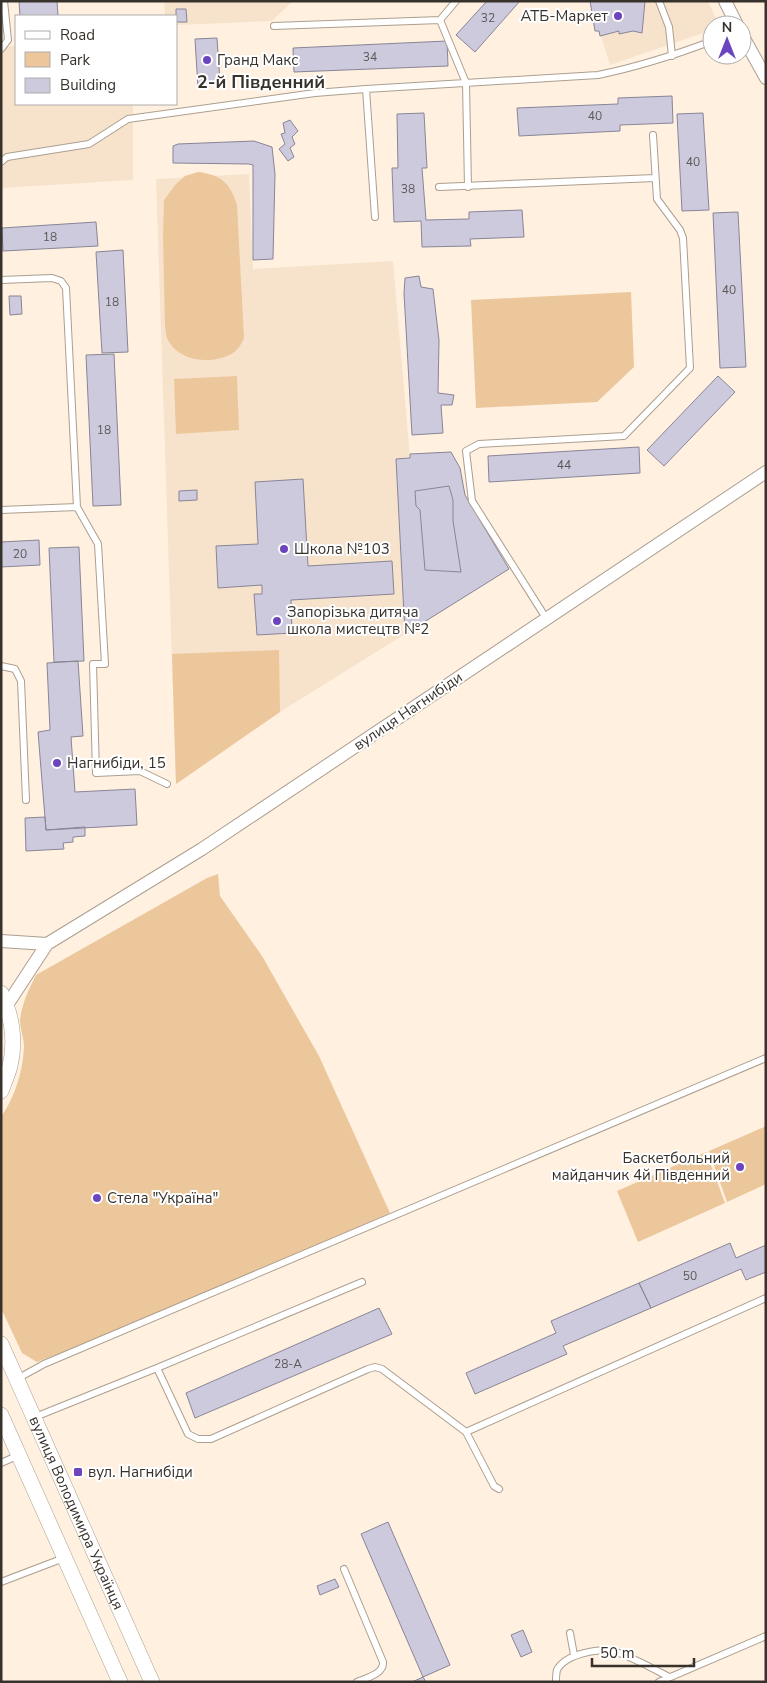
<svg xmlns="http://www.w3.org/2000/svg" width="767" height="1683" font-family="'Nunito Sans',sans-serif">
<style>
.built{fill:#f7e3cc}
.green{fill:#ecc79c}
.building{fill:#cdcadd;stroke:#888597}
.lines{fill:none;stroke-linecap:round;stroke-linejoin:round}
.service-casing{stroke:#ac9f8f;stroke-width:8}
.minor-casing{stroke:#ac9f8f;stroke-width:14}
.tertiary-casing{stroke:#ac9f8f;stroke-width:16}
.service{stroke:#fff;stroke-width:6}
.minor{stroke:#fff;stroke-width:12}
.tertiary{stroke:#fff;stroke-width:15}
.poi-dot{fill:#6c45be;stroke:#fff;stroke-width:2}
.labels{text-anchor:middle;stroke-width:4;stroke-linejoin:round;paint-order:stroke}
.number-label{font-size:12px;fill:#5d5858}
.poi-label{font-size:15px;fill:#38322c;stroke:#fff;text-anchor:start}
.street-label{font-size:15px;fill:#38322c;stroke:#fff}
.quarter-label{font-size:18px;font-weight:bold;fill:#38322c;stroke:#fff}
</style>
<rect width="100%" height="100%" fill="#fff0e0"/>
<!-- built -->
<path class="built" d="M164,1H293L272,21L176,25V16H165Z
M590,1H708L719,25H712V30L610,65Z
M16,46V104H133V180L1,188V47Z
M249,174L253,269L393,261L410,458L396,459L405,634L280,712L176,784L156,179Z"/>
<!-- green -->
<path class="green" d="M198,172C222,175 230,183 237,205L244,338C242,343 238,350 233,353C213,365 181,362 169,342C166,338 166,331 165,326L163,237L164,200L176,184L185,176Z
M631,292L634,367L597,402L476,408L471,300Z
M237,376L239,430L176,434L174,379Z
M279,650L280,712L176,784L172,654Z
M218,874L220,896L262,956L319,1056L390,1213L131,1327L37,1362L22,1353L1,1308V1117C15,1097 23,1071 24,1047C24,1038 20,1029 20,1020C22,1003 29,989 36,975L207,878Z
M766,1126V1184L727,1202L709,1151Z
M706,1152L725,1203L638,1242L617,1191Z"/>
<!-- building -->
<path class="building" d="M19,1H57L58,16H20Z
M487,1H520L475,52L456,35Z
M590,1H645L642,33L633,31L619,34V31L600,36L599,31H595Z
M176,9H186L187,22H176Z
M217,38L220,82L198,88L195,39Z
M447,41L448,66L294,72L293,48Z
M672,96L673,123L620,125V131L519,136L517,108L618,104V98Z
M424,113L427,168H422L426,220L469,219V212L522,210L524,237L470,239L471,246L422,247L421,221L394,222L392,168H398L397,114Z
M703,113L709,210L682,211L677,114Z
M290,120L298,131L292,137L295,144L290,148L294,157L288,161L279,149L285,144L281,134L285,133L283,123Z
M254,141L272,147L275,174L273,259L253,260V165L249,164L173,163V146L178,144Z
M738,212L746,367L720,368L713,213Z
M96,222L98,246L3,251L2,228Z
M123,250L128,352L102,353L96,252Z
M419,276L421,287L433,289L439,340L438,393L454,395L452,405H441L443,433L412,435L404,293L405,278Z
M9,296H21L22,314L10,315Z
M114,354L121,505L93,506L86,355Z
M718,376L735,392L664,466L647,450Z
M639,447L640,473L489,482L488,456Z
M451,452L460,468L465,495L509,569L405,634L396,459L410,458V454Z
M303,479L308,566L392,561L394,594L291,600L292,633L257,635L254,594H262V585L218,588L216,546L258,544L255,482Z
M449,486L453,500V521L461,572L425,570L420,510L416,506L415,491Z
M197,490V500L179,501V491Z
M39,540L40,565L1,567V542Z
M79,547L84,661L54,662L49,548Z
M78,661L83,736L71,737L75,792L135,789L137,825L46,830L38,732L50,730L47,663Z
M45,817L46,830L85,827V836L73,837V842L63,843L64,849L26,851L25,818Z
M730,1243L736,1258L766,1245V1272L746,1280L741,1269L651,1308L639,1283Z
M639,1283L651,1308L563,1346L567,1354L475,1394L466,1373L556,1333L551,1321Z
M379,1308L392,1334L195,1418L186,1393Z
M388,1522L450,1665L423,1677L361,1534Z
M335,1579L339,1587L320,1595L317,1586Z
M523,1630L532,1652L521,1657L511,1635Z
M423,1677L426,1682H412Z"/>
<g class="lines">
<!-- service casing -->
<g class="service-casing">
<path id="service" d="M659,1L669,27L672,56
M440,20L456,1
M274,26L440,20L466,83L468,187
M1,49L8,40L4,1
M1,162L7,157L89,144L128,119L315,93L366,89
M439,187L655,178
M375,217L366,89L598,75C637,67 675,55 712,41
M1,280L52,278L61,281L66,288L77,507
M1,510L77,507L98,544L105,664H93L96,773L140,771L167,784
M546,618L472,501L466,451L479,444L624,436L690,368L683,238L680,230L657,199L653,135
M1,666L15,669L21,681L26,800
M157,1368L188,1434L198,1439H211L368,1369L375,1367L382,1369L466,1432L766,1298
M17,1379L44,1364L766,1058
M35,1417L157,1368L362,1282
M466,1432L494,1486L499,1489
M1,1463L19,1455
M344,1569L383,1662C384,1674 366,1678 357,1682
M1,1582L64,1558
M570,1633L574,1655
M556,1682C556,1678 556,1674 557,1670C565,1654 601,1647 616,1652C634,1658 652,1668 669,1677
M659,1682L766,1636"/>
</g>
<!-- minor casing -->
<g class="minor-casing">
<path id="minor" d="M725,1L737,25
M742,35L766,78
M1,941L47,944
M7,1005L47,944L202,849L766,472"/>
</g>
<!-- tertiary casing -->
<g class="tertiary-casing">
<g id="tertiary">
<path d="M1,993C12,1015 16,1042 10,1066C8,1074 4,1083 1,1091"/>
<path id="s1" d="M1,1344L152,1682"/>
<path d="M1,1415L120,1682"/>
</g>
</g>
<!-- service -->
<use href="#service" class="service"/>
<!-- minor -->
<use href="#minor" class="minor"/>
<!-- tertiary -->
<use href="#tertiary" class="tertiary"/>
</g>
<!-- markers -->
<g class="poi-dot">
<circle cx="618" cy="16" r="5"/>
<circle cx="207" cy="60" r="5"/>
<circle cx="284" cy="549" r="5"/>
<circle cx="277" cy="621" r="5"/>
<circle cx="57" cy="763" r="5"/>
<circle cx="740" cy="1167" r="5"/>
<circle cx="97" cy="1198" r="5"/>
<rect x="73" y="1467" width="10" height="10" rx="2.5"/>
</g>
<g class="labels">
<!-- number labels -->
<g class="number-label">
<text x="488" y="22">32</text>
<text x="370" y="61">34</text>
<text x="595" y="120">40</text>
<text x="693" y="166">40</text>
<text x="408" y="193">38</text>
<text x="50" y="241">18</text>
<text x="729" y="294">40</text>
<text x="112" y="306">18</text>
<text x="104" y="434">18</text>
<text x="564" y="469">44</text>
<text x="20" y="558">20</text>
<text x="690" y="1280">50</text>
<text x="288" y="1368">28-А</text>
</g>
<!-- poi labels -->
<g class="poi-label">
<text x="608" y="21" text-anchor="end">АТБ-Маркет</text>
<text x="217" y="65">Гранд Макс</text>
<text x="294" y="554">Школа №103</text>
<text x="287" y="617">Запорізька дитяча<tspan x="287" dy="17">школа мистецтв №2</tspan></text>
<text x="67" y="768">Нагнибіди, 15</text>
<text x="730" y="1163" text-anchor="end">Баскетбольний<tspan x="730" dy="17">майданчик 4й Південний</tspan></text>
<text x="107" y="1203">Стела "Україна"</text>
<text x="88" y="1477">вул. Нагнибіди</text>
</g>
<!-- street labels -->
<g class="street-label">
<text transform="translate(408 711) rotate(-34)" y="5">вулиця Нагнибіди</text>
<text dy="5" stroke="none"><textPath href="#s1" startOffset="185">вулиця Володимира Українця</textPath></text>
</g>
<!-- quarter labels -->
<g class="quarter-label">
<text x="261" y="88">2-й Південний</text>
</g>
</g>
<!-- border -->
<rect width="767" height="1683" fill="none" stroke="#38322c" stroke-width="5"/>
<!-- legend -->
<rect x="15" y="15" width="162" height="90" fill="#ffffff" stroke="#afadab"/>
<rect x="25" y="31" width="25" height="8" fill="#ffffff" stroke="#afadab"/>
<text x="60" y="40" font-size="15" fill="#38322c">Road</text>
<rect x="25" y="52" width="25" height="15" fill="#ecc79c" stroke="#afadab"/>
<text x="60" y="65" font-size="15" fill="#38322c">Park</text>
<rect x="25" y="78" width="25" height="15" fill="#cdcadd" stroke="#afadab"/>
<text x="60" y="90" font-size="15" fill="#38322c">Building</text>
<!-- north arrow -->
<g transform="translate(727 40)"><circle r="24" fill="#ffffff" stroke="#afadab"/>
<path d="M0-4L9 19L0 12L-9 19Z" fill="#6c45be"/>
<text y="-8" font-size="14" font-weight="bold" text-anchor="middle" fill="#38322c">N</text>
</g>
<!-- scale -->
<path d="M592 1658v8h102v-8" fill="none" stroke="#38322c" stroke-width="2.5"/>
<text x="600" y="1658" font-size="15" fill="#38322c" stroke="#ffffff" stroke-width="4" paint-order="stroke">50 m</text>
</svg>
